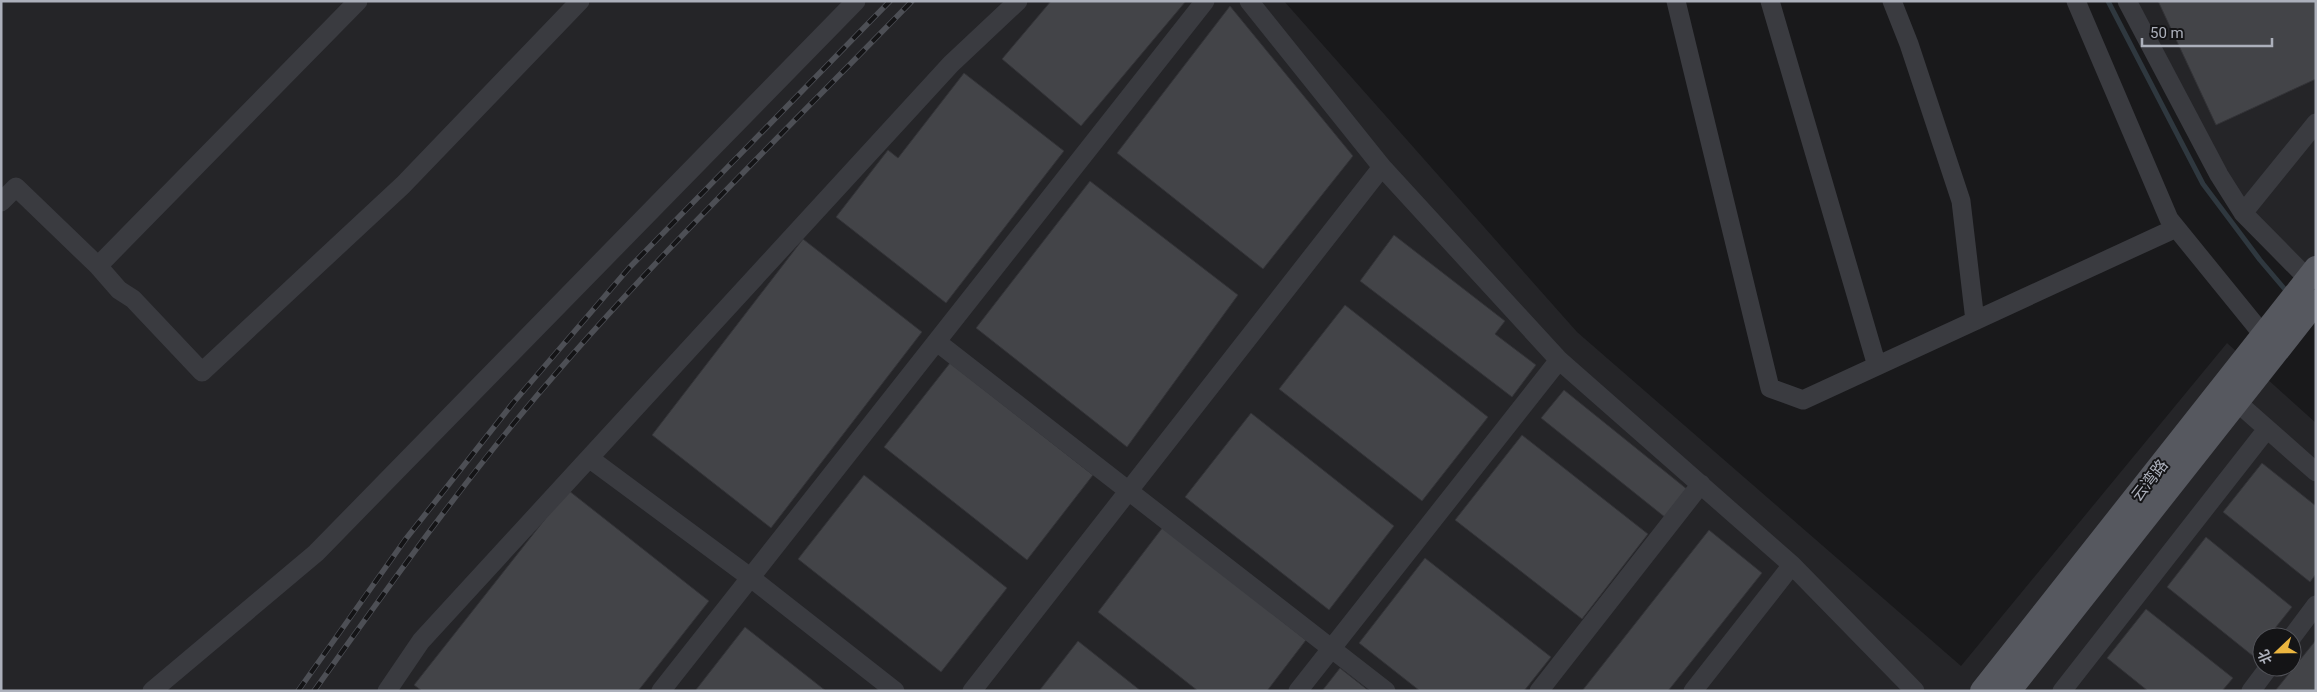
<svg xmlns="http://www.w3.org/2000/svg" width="2317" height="692" font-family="Roboto,'Noto Sans SC',sans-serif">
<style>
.built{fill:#252528;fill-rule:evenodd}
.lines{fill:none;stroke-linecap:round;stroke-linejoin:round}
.stream{stroke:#2f383f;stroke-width:5}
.building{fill:#434448;stroke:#333337}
.minor{stroke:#3a3b40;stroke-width:19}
.major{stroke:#56585f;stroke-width:24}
.rail-casing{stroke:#4d4f55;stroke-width:5.5}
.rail{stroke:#141416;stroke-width:4;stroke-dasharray:11;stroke-linecap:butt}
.labels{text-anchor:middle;stroke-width:4;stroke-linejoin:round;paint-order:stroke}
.street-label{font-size:16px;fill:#acb0bb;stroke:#141416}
</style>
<rect width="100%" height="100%" fill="#19191b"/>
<!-- built -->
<path class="built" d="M1,1H1284L1577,332L1961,666L2227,343L2316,423V691H1ZM2262,637H2292V667H2262Z
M2127,1H2316V287L2243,213Z"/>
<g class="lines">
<!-- stream -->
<path class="stream" d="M2108,1L2203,184L2260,260L2288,293"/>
</g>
<!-- building -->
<path class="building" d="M1051,1H1186L1081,126L1002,59Z
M2158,1H2316V79L2216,125Z
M1230,6L1353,156L1263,269L1117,153Z
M964,73L1064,151L946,303L836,217L888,150L898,158Z
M1090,181L1238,295L1127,447L976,328Z
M1394,235L1505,321L1495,334L1536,365L1512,397L1360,281Z
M803,239L922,332L771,528L652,435Z
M1345,305L1488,417L1422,501L1279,389Z
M950,363L1093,475L1027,560L884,447Z
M1564,390L1688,490L1666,518L1541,418Z
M1251,413L1394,526L1329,610L1185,497Z
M1522,435L1648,534L1582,619L1455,520Z
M2262,463L2316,506V574L2310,582L2223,512Z
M864,475L1007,588L941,672L798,559Z
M568,490L709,601L638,691H422L414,685Z
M1163,527L1306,640L1267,691H1198L1098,612Z
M1709,530L1762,573L1668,691H1582Z
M2206,537L2292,607L2268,637H2262V644L2253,656L2167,587Z
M1425,558L1551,657L1524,691H1420L1359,643Z
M2146,609L2233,678L2222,691H2148L2107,658Z
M745,627L826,691H695Z
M2316,640V691H2275Z
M1078,641L1141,691H1039Z
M1340,668L1369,691H1322Z"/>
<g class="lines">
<!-- minor -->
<path class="minor" d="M1249,1L1382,167L1559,360L1792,565L1915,691
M1676,1L1770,388L1803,400L2176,228
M1770,1L1877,366
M1892,1L1909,44L1961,201L1975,321
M2076,1L2169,219L2264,336
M2127,1L2219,175L2243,213L2316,287
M1,202L16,187L98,266L358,1
M2243,213L2316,123
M98,266L119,290L133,299L202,372L403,185L580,1
M937,342L1386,691
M2238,403L2316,472
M589,458L751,578L895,691
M2292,637L2316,605
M152,691L316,553L856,1
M387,691L421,641L951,64L1018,1
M661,691L1205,1
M972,691L1382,167
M1298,691L1559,360
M1539,691L1701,484
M1693,691L1792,565
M2062,691L2267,429
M2251,691L2269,667"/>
<!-- major -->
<path class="major" d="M1982,691L2316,268
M2009,691L2316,302"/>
<!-- rail casing -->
<g class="rail-casing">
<path id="rail" d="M298,691L405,540L513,403L629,268L890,1
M314,691C382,596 449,501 524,411C644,267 781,136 912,1"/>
</g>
<!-- rail -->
<use href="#rail" class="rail"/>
</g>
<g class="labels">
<!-- street labels -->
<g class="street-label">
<text transform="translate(2149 480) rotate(-52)" y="6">云湾路</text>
</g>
</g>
<!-- border -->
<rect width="2317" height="692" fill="none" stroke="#acb0bb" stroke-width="5"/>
<!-- north arrow -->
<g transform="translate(2277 652) rotate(248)"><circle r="24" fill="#141416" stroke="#515258"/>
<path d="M0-4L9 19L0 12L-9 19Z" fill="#ecb640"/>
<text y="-8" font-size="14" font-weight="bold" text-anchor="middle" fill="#acb0bb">北</text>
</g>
<!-- scale -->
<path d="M2142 38v8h130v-8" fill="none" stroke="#acb0bb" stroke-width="2.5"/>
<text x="2150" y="38" font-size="15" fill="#acb0bb" stroke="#141416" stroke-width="4" paint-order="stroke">50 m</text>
</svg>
